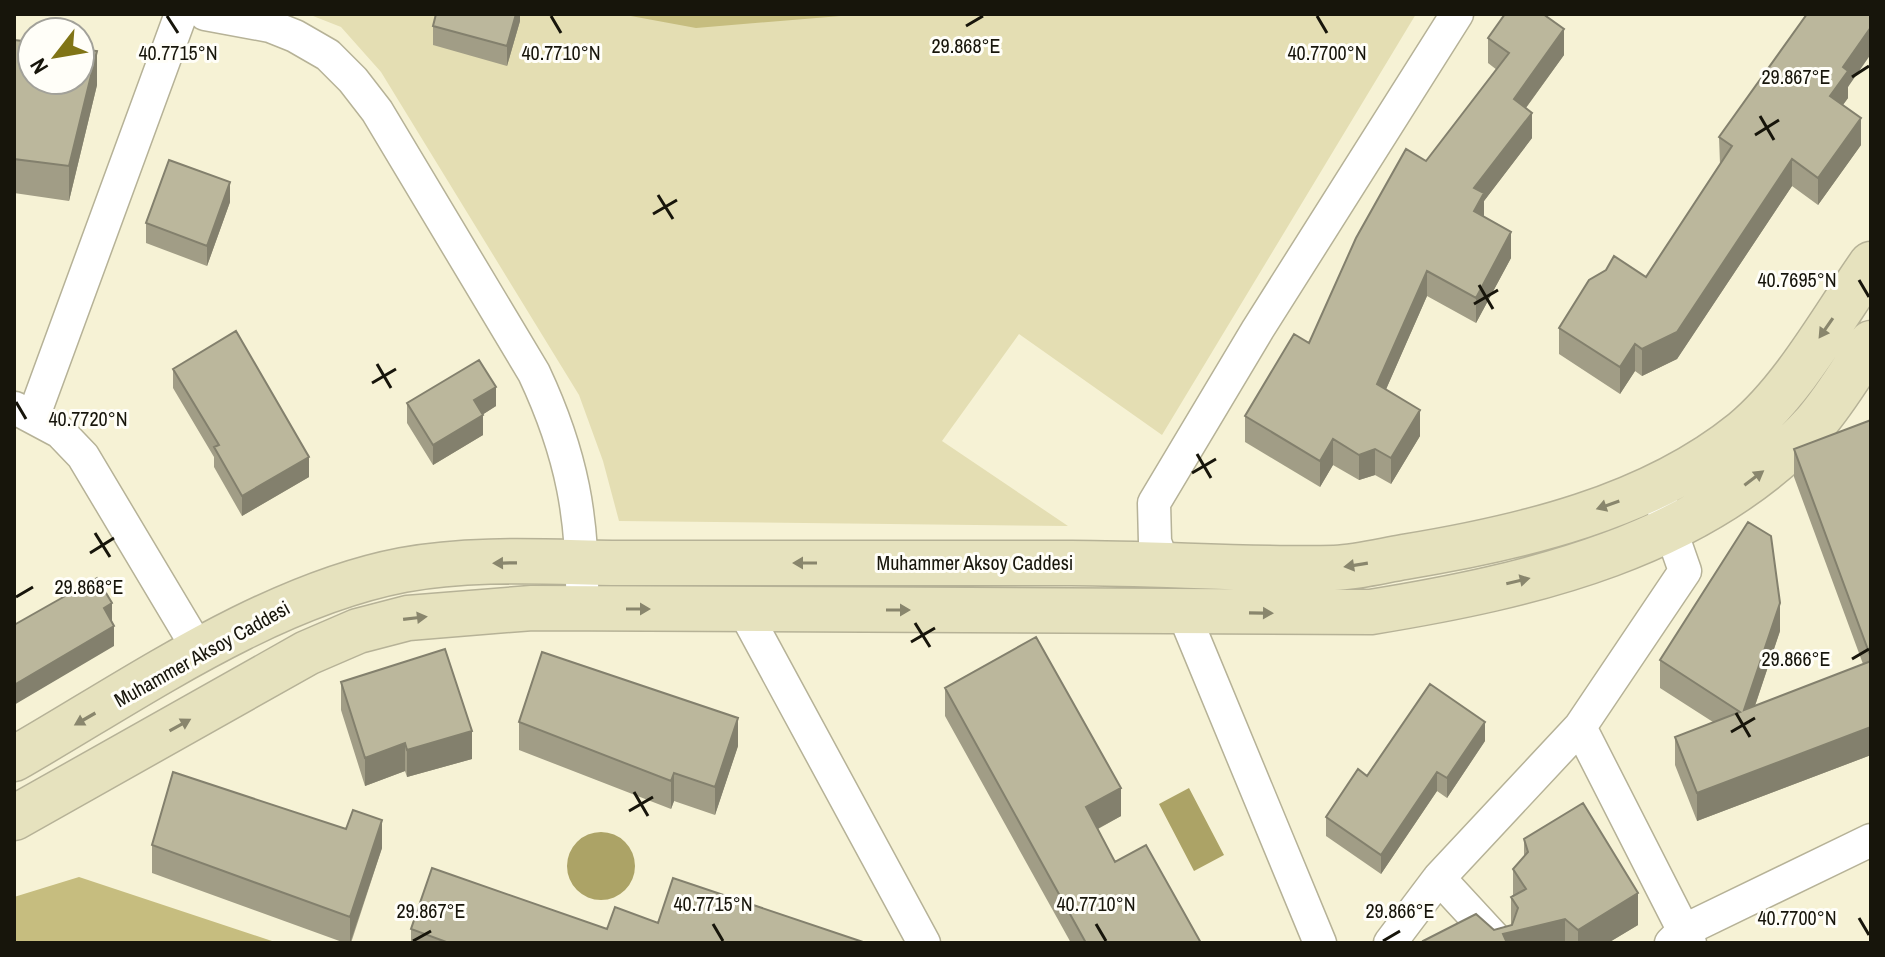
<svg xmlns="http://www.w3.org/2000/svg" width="1885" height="957" font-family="'Archivo Narrow',sans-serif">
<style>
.green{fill:#e4deb3}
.forest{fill:#c6bd7f}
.water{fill:#aca366}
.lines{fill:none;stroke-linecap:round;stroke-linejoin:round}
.minor-casing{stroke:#b6b297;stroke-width:35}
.secondary-casing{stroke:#b6b297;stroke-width:47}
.minor{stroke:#fff;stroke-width:32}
.secondary{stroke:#e6e2be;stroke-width:44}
.wall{fill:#a19d86}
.shaded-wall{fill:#83806d}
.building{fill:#bbb79c;stroke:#83806d;stroke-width:2}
.oneway{fill:#89866d}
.ticks{fill:none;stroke:#17150b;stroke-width:3}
.labels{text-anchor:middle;stroke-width:6;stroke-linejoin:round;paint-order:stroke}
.street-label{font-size:20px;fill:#17150b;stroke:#fffef8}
.ticks-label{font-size:20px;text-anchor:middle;fill:#17150b;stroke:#fffef8;stroke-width:6;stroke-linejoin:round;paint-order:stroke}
</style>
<rect width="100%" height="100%" fill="#f6f2d5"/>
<!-- green -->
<path class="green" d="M308,14H1416L1162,435L1019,334L942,441L1068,526L619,521L603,461L579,395L381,72L341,27Z"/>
<!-- forest -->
<path class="forest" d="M620,14H865L696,28Z
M79,877L278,943H14V897Z"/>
<!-- water -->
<path class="water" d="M1189,788L1224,855L1194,871L1159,804Z
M567 866a34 34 0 1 1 68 0a34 34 0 1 1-68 0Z"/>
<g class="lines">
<!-- minor casing -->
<g class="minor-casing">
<path id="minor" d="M205,14L270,26L295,36L328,55L353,80L377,111L534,373C572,454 584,519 582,608
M15,408L60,432L83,456L200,652
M34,415L181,14
M1163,563L1155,542L1154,503L1258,329L1457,14
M743,609L924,943
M1183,612L1320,943
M1580,727L1690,943
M1439,878L1499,943
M1390,943L1439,878L1580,727L1685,571L1663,508
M1671,943L1683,931L1871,840"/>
</g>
<!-- secondary casing -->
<g class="secondary-casing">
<path id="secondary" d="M14,759C134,690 267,596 403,570C478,556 560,563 636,563C781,563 926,563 1071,563C1159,563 1247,570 1334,568C1357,567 1381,561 1404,557C1520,538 1649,508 1743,432C1794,390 1833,318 1871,264
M14,818L307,653L358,631L408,618L532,608L1371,612C1530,586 1702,547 1815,423C1836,399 1853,369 1871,343"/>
</g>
<!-- minor -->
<use href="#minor" class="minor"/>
<!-- secondary -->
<use href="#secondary" class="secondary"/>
</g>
<!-- wall -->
<path class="wall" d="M520,14V21L507,66L433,45V26Z
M1805,14H1871L1848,87V98L1843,105L1861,145L1818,205L1792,186L1677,359L1642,376L1635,371L1620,394L1559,354V328L1646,277L1720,164L1719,137L1805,17Z
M1488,38L1564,55L1526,108L1532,138L1484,201V217L1511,258L1476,323L1427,296L1386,389L1420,436L1391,484L1375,475L1359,480L1333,465L1320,487L1245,442V416L1309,343L1426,161L1497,70L1488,63Z
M14,40L97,85L69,201L14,193Z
M230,202L207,266L146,243V223Z
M173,369L309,477L242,516L214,467V457L173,388Z
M407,403L496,406L482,415L483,435L433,465L407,423Z
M1871,420V755L1697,821L1675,765V737L1713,722L1660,688V660L1780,631L1755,706L1863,664L1794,477V449Z
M341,682L472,759L407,777L405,771L365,786L341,710Z
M945,688L1121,816L1098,829L1115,862L1201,943H1071L945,716Z
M519,722L738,746L715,815L674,801L671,809L519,750Z
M1485,741L1447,798L1437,791L1381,874L1326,836V817L1367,776Z
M346,829L382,848L351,943H345L152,873V845Z
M1524,839L1638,925L1608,943H1423V941L1494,930L1511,925V897L1513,895V869L1524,857Z
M658,923L866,943H411V929H607Z"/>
<!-- shaded-wall -->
<path class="shaded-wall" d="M516,14H520V21L507,66V46Z
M1871,27V54L1848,87V98L1830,122V96L1843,67Z
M1564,29V55L1514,124V99Z
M97,51V85L69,201V166Z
M1532,113V138L1484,201V219L1474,236V188Z
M1861,118V145L1818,205V178Z
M1792,159V186L1677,359L1642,376V349Z
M230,182V202L207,266V246Z
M1511,232V258L1476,323V298Z
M1427,271V296L1377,410V384Z
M1635,344V371L1620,394V367Z
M496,387V406L474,420V400Z
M1420,410V436L1391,484V458Z
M483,415V435L433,465V445Z
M1333,439V465L1320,487V461Z
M1375,449V475L1359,480V455Z
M309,457V477L242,516V496Z
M112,603V623L104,608Z
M1780,603V631L1744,738V710Z
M114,626V646L14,705V685Z
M738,718V746L715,815V787Z
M1485,722V741L1447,798V778Z
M1871,727V755L1697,821V793Z
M472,731V759L407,777V750Z
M405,743V771L365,786V758Z
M1437,772V791L1381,874V855Z
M674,773V801L671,809V781Z
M1121,788V816L1086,835V807Z
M382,820V848L350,943V917Z
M1638,893V925L1608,943H1578V930Z
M1565,919V943H1503V934Z"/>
<!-- building -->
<path class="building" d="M436,14H516L507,46L433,26Z
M1505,14H1543L1564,29L1514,99L1532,113L1474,188L1484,193L1474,211L1511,232L1476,298L1427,271L1377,384L1420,410L1391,458L1375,449L1359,455L1333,439L1320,461L1245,416L1294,334L1309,343L1356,238L1406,149L1426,161L1509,53L1488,38Z
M1807,14H1871V27L1843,67L1848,71L1830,96L1861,118L1818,178L1792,159L1677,332L1642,349L1635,344L1620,367L1559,328L1589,280L1606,270L1614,256L1646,277L1732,146L1719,137Z
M14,40L32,42V80H80V49L97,51L69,166L14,159Z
M169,160L230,182L207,246L146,223Z
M236,331L309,457L242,496L214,447L219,445L173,369Z
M479,360L496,387L474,400L483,415L433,445L407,403Z
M1871,420V658L1794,449Z
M1748,522L1771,536L1780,603L1744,710L1871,661V727L1697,793L1675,737L1740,712L1660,660Z
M97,578L112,603L104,608L114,626L14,685V625Z
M1036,637L1121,788L1086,807L1115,862L1146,845L1201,943H1086L945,688Z
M445,649L472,731L407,750L405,743L365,758L341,682Z
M542,652L738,718L715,787L674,773L671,781L519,722Z
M1430,684L1485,722L1447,778L1437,772L1381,855L1326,817L1358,769L1367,776Z
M173,772L346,829L353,810L382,820L350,917L152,845Z
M1583,803L1638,893L1578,930L1565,919L1503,934L1507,943H1424L1423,941L1476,914L1494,930L1512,925L1518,908L1511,897L1526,889L1513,869L1528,852L1524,839Z
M432,868L607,929L615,907L658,923L673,878L866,943H449L411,929Z"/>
<!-- one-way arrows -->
<defs><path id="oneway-solid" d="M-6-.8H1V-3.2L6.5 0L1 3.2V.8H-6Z" transform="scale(2)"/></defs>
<g class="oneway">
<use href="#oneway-solid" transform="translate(1826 328) rotate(125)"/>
<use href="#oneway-solid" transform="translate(1754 478) rotate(-37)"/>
<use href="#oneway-solid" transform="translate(1608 505) rotate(161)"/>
<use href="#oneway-solid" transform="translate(505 563) rotate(179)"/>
<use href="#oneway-solid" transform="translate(805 563) rotate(-180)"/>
<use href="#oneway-solid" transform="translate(1356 565) rotate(171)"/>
<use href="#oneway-solid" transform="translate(1518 581) rotate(-13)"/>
<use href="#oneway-solid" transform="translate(638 609)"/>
<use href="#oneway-solid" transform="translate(898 610)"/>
<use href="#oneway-solid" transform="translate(1261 613) rotate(1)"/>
<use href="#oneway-solid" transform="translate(415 618) rotate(-7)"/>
<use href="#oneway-solid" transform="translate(85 719) rotate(150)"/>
<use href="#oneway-solid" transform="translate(180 725) rotate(-29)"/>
</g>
<!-- ticks -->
<path class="ticks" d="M167,16L178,33M551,16L561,33M1317,16L1327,33M966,26L983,16M1852,77L1869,66M1760,116L1774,140M1755,135L1779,120M658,195L673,219M653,214L677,200M1859,280L1869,297M1479,285L1493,309M1474,304L1498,290M377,364L391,388M372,383L396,369M16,402L26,419M1197,454L1211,478M1192,473L1216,459M95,533L110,557M90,553L114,538M16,597L33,587M915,623L930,647M911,642L935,628M1852,659L1869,649M1736,713L1750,737M1731,732L1755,718M634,792L648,816M629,811L653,797M1859,918L1869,935M713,924L723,941M1096,924L1106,941M413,941L431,931M1383,941L1400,931"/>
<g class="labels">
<!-- street labels -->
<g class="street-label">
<text x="975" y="570">Muhammer Aksoy Caddesi</text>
<text transform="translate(202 654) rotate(-29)" y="7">Muhammer Aksoy Caddesi</text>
</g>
</g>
<g class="ticks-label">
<text x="966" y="53">29.868°E</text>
<text x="178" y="60">40.7715°N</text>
<text x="561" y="60">40.7710°N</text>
<text x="1327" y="60">40.7700°N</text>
<text x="1796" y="84">29.867°E</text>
<text x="1797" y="287">40.7695°N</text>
<text x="88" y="426">40.7720°N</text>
<text x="89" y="594">29.868°E</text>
<text x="1796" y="666">29.866°E</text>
<text x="713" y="911">40.7715°N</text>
<text x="1096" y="911">40.7710°N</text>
<text x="431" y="918">29.867°E</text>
<text x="1400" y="918">29.866°E</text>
<text x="1797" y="925">40.7700°N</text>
</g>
<!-- border -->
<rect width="1885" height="957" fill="none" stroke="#17150b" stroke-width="32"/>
<!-- north arrow -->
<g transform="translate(56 56) rotate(239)"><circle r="38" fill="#fffef8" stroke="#a2a199" stroke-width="2"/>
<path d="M0-6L14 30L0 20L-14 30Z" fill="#807416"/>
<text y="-12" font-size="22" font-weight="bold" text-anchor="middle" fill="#17150b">N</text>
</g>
</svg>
